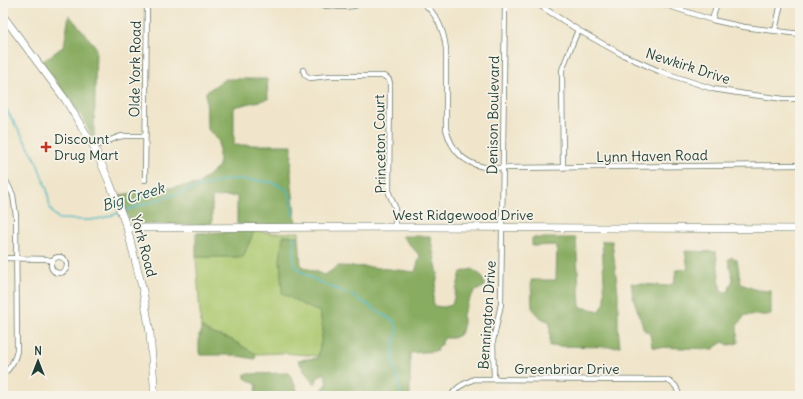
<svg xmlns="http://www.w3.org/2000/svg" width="803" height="399" font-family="Delius,sans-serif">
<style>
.green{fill:#abc86e;stroke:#658251}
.forest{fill:#88ac61;stroke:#54744a}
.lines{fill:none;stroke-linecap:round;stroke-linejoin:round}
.stream{stroke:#4cbac4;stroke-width:1.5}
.minor-casing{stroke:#687868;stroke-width:6}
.secondary-casing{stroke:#687868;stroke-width:8}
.minor{stroke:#fff;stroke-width:4.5}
.secondary{stroke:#fff;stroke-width:7}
.poi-dot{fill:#c8321e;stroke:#f7f3e8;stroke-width:1.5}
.labels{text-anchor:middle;stroke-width:3.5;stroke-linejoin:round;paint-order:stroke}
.street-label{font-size:14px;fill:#1f3d34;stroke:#f7f3e8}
.poi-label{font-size:14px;fill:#1f3d34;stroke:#f7f3e8;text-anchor:start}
.water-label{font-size:15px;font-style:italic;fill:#2a5c58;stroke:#f7f3e8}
</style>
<rect width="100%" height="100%" fill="#f7f3e8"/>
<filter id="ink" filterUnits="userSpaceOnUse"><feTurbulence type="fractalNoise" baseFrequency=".025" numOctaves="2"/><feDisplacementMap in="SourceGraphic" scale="8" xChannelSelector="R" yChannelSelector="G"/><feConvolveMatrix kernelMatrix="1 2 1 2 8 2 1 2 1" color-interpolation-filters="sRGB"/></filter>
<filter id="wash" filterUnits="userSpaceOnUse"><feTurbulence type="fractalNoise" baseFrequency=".012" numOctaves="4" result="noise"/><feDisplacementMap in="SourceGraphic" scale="16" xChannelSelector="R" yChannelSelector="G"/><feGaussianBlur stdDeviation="0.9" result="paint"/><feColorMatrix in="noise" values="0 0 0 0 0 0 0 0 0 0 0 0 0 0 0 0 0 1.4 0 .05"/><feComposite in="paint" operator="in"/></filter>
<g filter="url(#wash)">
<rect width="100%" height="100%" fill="#f0e5ca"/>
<!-- green -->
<path class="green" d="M254,231L274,233L299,232V236H283L305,306L320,312L323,330L318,356L285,353L256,354L230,339L210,333L201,327L196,257H243Z"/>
<!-- forest -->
<path class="forest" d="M69,15L96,47L94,139L80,114L42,62L64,46Z
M225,79H267L268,99L234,107V145H292L291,175L296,225L237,224V196L212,197V225L131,224L119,195L198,184L219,166V142L207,128L206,92Z
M254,231L243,257H196V233Z
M283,236H299L301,266L319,273L325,275L338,266L371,267L415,272L420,256L402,236H430L438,274L433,298L434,306L444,307L452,305L461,272L472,269L482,276L485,286L474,292L468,302L463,314V328L459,335L453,338H444L441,345L437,348L438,351L410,353V396H255L257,385L245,378V374L289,373L298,392L318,395L327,384L325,373L318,377L315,384L305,372L298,360L318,358L323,330L320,312L305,306L282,293L280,260Z
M532,238H576L580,307L600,311L605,302L602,241H612L618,293V327L620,346L615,347L550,346V322L541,318L532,308L531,280H556L557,245L532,246Z
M685,251L716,252L721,292H728L733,279L728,260L731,257L737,260L741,284L757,290L771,291V315H745L737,326L738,343L729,345L723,342L715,347L714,349L652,347L650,334L644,330L633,297L631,283L667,286L674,283L676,270L688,269Z
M201,327L210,333L230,339L256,354L255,359L232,355H200L199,352V335H201Z"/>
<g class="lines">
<!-- stream -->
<path class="stream" d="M3,104L35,158L47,189L50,208L53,213L59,219L90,220L103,218L119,213
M123,211L195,188L225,180L234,179L271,182L286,189L290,196L293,216
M294,236V264L300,271L317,281L352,295L395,322C399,332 397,333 394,343C393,347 392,354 393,359C394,371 400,383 401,396"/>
</g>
</g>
<g filter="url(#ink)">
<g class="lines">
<!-- minor casing -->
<g class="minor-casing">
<path id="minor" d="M291,3L342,7L354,6L361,3
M423,3C438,15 444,31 446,49V129C451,149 463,163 484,167C490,169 497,168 503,168L800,165
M536,3L578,30L621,54L659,71L713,89L745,94L784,99H800
M660,3L712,20L744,27L800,34
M712,20L717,3
M775,31L781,3
M303,70L305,75L310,78L328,76H383C387,77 390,79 390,84L389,193L395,207V228
M94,147L118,137L123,136H145
M563,168L562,70L567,57L578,30
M3,175L13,195L16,216L17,351C15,360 11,368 3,374
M145,180L147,3
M51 265a8 8 0 1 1 16 0a8 8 0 1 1-16 0Z
M3,258L46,259L52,261
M494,379L493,341L501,304L505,3
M451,396C457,386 464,384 474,379L666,380C675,384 677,386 679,396"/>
</g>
<!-- secondary casing -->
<g class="secondary-casing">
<path id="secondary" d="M3,16L65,99L94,147L109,181L127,228L143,291L150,333L154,384V396
M127,228L433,227L800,229"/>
</g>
<!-- minor -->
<use href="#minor" class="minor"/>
<!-- secondary -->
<use href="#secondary" class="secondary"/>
</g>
</g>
<!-- markers -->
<path class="poi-dot" d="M44 141h4v4h4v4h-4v4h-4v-4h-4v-4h4z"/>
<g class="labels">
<!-- street labels -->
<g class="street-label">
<text transform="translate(688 66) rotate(18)" y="5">Newkirk Drive</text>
<text transform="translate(135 69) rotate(-89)" y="5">Olde York Road</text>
<text transform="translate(493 115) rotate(-89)" y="5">Denison Boulevard</text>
<text transform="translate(380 144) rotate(-91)" y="5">Princeton Court</text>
<text transform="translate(652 156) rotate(-1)" y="5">Lynn Haven Road</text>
<text x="463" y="220">West Ridgewood Drive</text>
<text transform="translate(144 246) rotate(75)" y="5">York Road</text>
<text transform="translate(487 315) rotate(-86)" y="5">Bennington Drive</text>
<text x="567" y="374">Greenbriar Drive</text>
</g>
<!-- poi labels -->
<g class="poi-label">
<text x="54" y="144">Discount<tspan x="54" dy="16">Drug Mart</tspan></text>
</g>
<!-- water labels -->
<g class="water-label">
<text transform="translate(133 197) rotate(-17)" y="5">Big Creek</text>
</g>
</g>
<!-- margin -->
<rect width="803" height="399" fill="none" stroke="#f7f3e8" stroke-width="16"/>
<!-- north arrow -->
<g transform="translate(38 361)" stroke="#f7f3e8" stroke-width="3" paint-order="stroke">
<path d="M0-3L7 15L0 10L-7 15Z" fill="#1f3d34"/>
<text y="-6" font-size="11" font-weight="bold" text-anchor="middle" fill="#1f3d34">N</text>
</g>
</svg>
